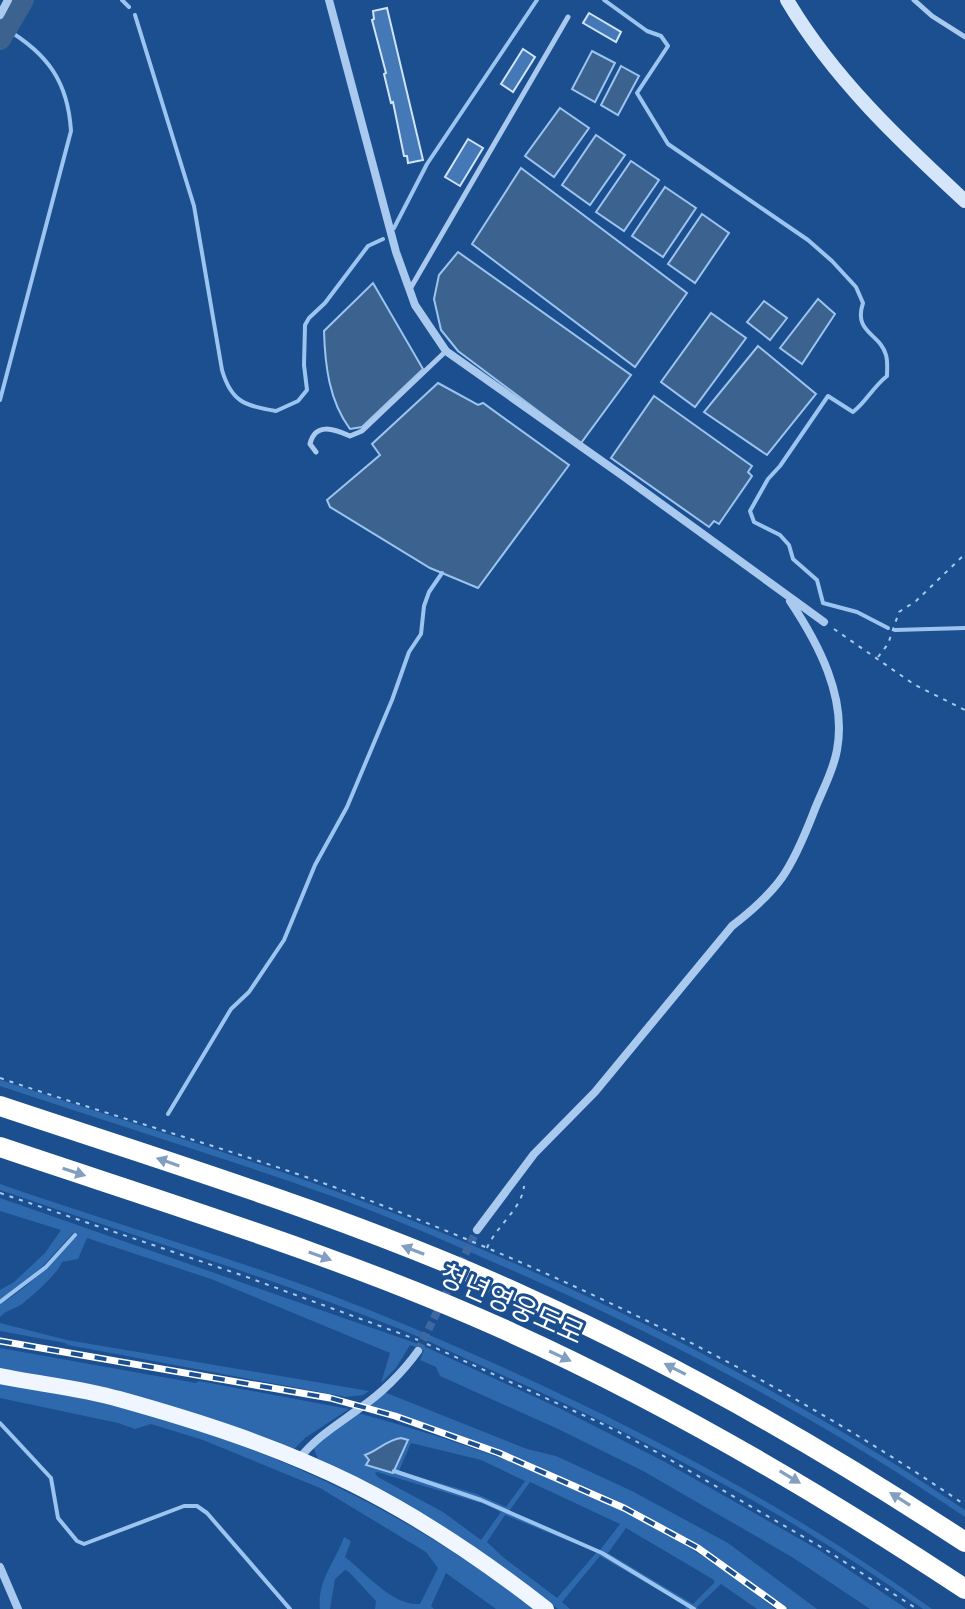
<svg xmlns="http://www.w3.org/2000/svg" width="965" height="1609" font-family="Commissioner,'Noto Sans KR',sans-serif">
<style>
.green{fill:#2e69ad;fill-rule:evenodd}
.water{fill:#3c6290;stroke:#9cc4f0;stroke-width:2}
.lines{fill:none;stroke-linecap:round;stroke-linejoin:round}
.stream{stroke:#9cc4f0;stroke-width:4}
.river{stroke:#3c6290;stroke-width:22}
.building{fill:#4478b7;stroke:#cfe3fa;stroke-width:2}
.street-tunnel{stroke:#3d69a0;stroke-width:8;stroke-dasharray:8 4;stroke-linecap:butt}
.path{stroke:#a9c9ee;stroke-width:2;stroke-dasharray:4 6;stroke-linecap:butt}
.lane{stroke:#a9c9ee;stroke-width:5}
.street{stroke:#a9c9ee;stroke-width:8}
.secondary{stroke:#d6e6fa;stroke-width:14}
.primary{stroke:#f0f6ff;stroke-width:16}
.highway{stroke:#fff;stroke-width:20}
.rail-casing{stroke:#fff;stroke-width:7}
.rail{stroke:#1b4f8f;stroke-width:4;stroke-dasharray:12;stroke-linecap:butt}
.oneway{fill:#829ec1}
.labels{text-anchor:middle;stroke-width:6;stroke-linejoin:round;paint-order:stroke}
.street-label{font-size:28px;fill:#fff;stroke:#1b4f8f}
</style>
<rect width="100%" height="100%" fill="#1b4f8f"/>
<!-- green -->
<path class="green" d="M0,1080C121,1120 243,1156 362,1201C570,1280 781,1385 965,1510V1517C815,1415 652,1330 486,1259C432,1235 378,1212 323,1193C216,1155 107,1122 0,1086Z
M0,1184C135,1231 274,1269 406,1325C590,1403 770,1492 932,1609H923C788,1512 640,1436 489,1369C459,1356 430,1341 400,1329C269,1277 134,1236 0,1190Z
M0,1198L421,1345L561,1409L665,1462L819,1550L907,1609H870L792,1557L643,1471L556,1428L440,1376L436,1367L420,1360L424,1350L410,1345L396,1368L381,1383L390,1353L211,1279L87,1238L78,1259L62,1262C56,1276 34,1294 22,1304C15,1309 6,1310 0,1317V1304C31,1286 53,1261 77,1235L73,1233L43,1266L0,1301V1290L14,1282L45,1253L61,1230L0,1211Z
M0,1323L67,1340L369,1391L363,1395L346,1397L68,1345L65,1343L0,1331Z
M0,1348L196,1383L199,1381L349,1409L305,1438L294,1449L0,1369Z
M0,1383C42,1391 85,1398 126,1409C278,1449 409,1514 535,1609H496L446,1573L431,1606L434,1609H375L376,1601L349,1572L345,1570L335,1579L330,1609H320C317,1580 335,1563 344,1537L351,1541L345,1557C366,1573 392,1606 420,1604L438,1568L426,1552L320,1488L203,1440L151,1424L135,1429L118,1423L0,1398Z
M384,1392L527,1449L556,1456L632,1491L728,1543L817,1609H788L697,1546L622,1503L579,1484L466,1438L368,1406Z
M358,1413C505,1453 657,1511 775,1609H757L721,1584L697,1607L699,1609H685L686,1606L600,1556L562,1602L570,1609H558L452,1532L376,1488L318,1459L314,1449L317,1444ZM411,1443L481,1460L525,1481L506,1507L477,1494L399,1471ZM377,1472L484,1504L501,1512L481,1540L443,1512L378,1477L375,1473ZM530,1482L620,1524L600,1550L517,1516L510,1510ZM505,1515L596,1552V1553L557,1598L504,1558L487,1542ZM626,1528L714,1580V1583L693,1604L608,1553Z"/>
<!-- water -->
<path class="water" d="M592,51L615,63L595,102L572,89Z
M621,66L639,76L618,115L601,105Z
M560,108L589,128L554,177L525,156Z
M596,135L625,155L590,205L562,185Z
M631,161L659,180L624,231L596,212Z
M521,168L687,293L635,367L472,244Z
M665,187L696,208L663,257L632,236Z
M702,214L729,233L695,283L668,264Z
M458,252L631,375L581,443L458,351L441,330L434,299L439,275Z
M373,283L423,369L362,427L350,429C329,401 325,365 324,331Z
M818,299L835,314L802,364L780,348Z
M764,301L787,318L770,340L747,322Z
M711,313L746,338L695,407L661,382Z
M758,346L816,394L767,455L704,412Z
M438,383L478,405L483,403L569,465L478,588L430,568L330,507L327,500L380,455L372,444Z
M654,396L752,466L748,472L752,476L719,524L714,521L709,527L611,458Z
M401,1438L408,1440L393,1473L366,1465L369,1460L365,1455C378,1451 386,1440 401,1438Z"/>
<g class="lines">
<!-- stream -->
<path class="stream" d="M122,0L129,7
M604,0L647,31L661,36L668,46L637,93L668,144L808,240L832,261L856,287L863,303C853,333 880,333 886,355C888,362 887,370 887,376C873,387 866,402 853,412L828,396L780,466L768,479L750,511L754,522L780,535L789,545L793,559L817,580L823,603L857,612L888,628
M135,15L194,206L222,370C231,401 244,406 276,411L298,401L307,390L304,365L305,325L309,318L325,303L368,246L383,239
M394,228L427,164L537,0
M0,400L71,131C68,82 48,54 6,29
M895,630L965,628
M168,1114L231,1009L249,992L284,940L315,865L347,807L392,700L409,652L421,634L424,606L429,592L442,573
M0,1302L46,1267L75,1235
M0,1423L51,1478L58,1518L77,1541L84,1544L184,1506H197L207,1513L290,1609
M394,1471L481,1500L602,1553L694,1609"/>
<!-- river -->
<path class="river" d="M0,39L23,0"/>
</g>
<!-- building -->
<path class="building" d="M387,8L423,160L408,163L407,156H404L393,102L391,103L384,74L386,73L372,20L374,19L373,11Z
M589,13L621,32L616,42L583,23Z
M523,49L535,57L513,92L501,84Z
M468,139L483,148L460,186L445,177Z"/>
<g class="lines">
<!-- street-tunnel -->
<path class="street-tunnel" d="M418,1351L477,1230"/>
<!-- path -->
<path class="path" d="M834,629L915,685L965,710
M878,657L888,644L899,612L916,601L965,554
M0,1078C111,1116 224,1147 334,1187C554,1269 771,1372 965,1505
M0,1193L244,1276L418,1340
M487,1248C496,1226 522,1209 524,1186
M427,1344L607,1426L662,1455L826,1550L917,1609"/>
<!-- lane -->
<path class="lane" d="M914,0L932,16L965,37
M410,289L568,17
M316,452L310,444C315,422 334,429 350,436L362,431L445,352"/>
<!-- street -->
<path class="street" d="M329,0L396,252L415,305L446,351L623,476L824,622
M0,15L8,0
M477,1230L534,1154L595,1092L732,926C780,889 791,870 813,814C821,792 833,773 837,750C847,697 818,643 790,601
M298,1460C316,1437 337,1425 360,1408C381,1394 403,1372 418,1351
M0,1567L18,1609"/>
<!-- secondary -->
<path class="secondary" d="M787,0C833,78 899,140 965,201"/>
<!-- primary -->
<path class="primary" d="M0,1376C39,1384 81,1388 119,1399C198,1421 279,1447 353,1484C421,1518 486,1562 546,1609"/>
<!-- highway -->
<path class="highway" d="M0,1106C177,1165 358,1220 528,1298C681,1367 825,1450 965,1542
M0,1147C172,1205 347,1258 512,1333C671,1405 820,1493 965,1589"/>
<!-- rail casing -->
<g class="rail-casing">
<path id="rail" d="M0,1341L330,1398L395,1416L499,1453L624,1508L698,1548L783,1609"/>
</g>
<!-- rail -->
<use href="#rail" class="rail"/>
</g>
<!-- one-way arrows -->
<defs><path id="oneway-solid" d="M-6-.8H1V-3.2L6.5 0L1 3.2V.8H-6Z" transform="scale(2)"/></defs>
<g class="oneway">
<use href="#oneway-solid" transform="translate(168 1162) rotate(-161)"/>
<use href="#oneway-solid" transform="translate(74 1172) rotate(18)"/>
<use href="#oneway-solid" transform="translate(413 1250) rotate(-159)"/>
<use href="#oneway-solid" transform="translate(320 1256) rotate(20)"/>
<use href="#oneway-solid" transform="translate(560 1356) rotate(25)"/>
<use href="#oneway-solid" transform="translate(675 1369) rotate(-153)"/>
<use href="#oneway-solid" transform="translate(790 1477) rotate(31)"/>
<use href="#oneway-solid" transform="translate(900 1499) rotate(-148)"/>
</g>
<g class="labels">
<!-- street labels -->
<g class="street-label">
<text transform="translate(512 1304) rotate(24)" y="10">청년영웅도로</text>
</g>
</g>
</svg>
